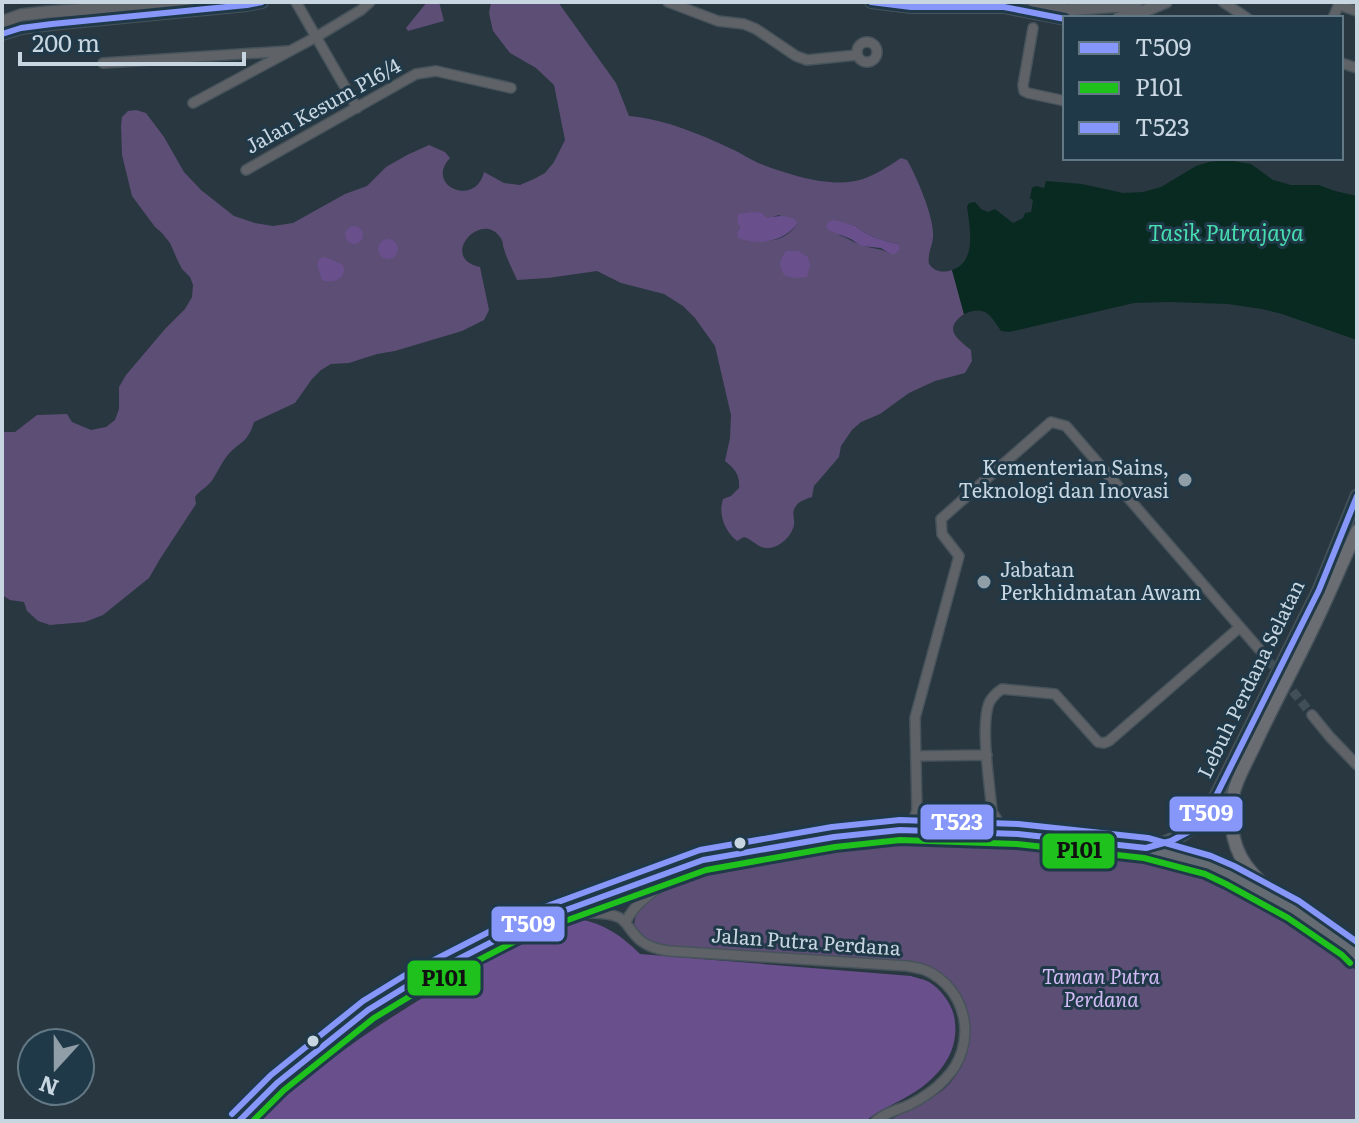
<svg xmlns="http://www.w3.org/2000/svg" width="1359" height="1123" font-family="Literata,serif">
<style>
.green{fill:#5c4e75;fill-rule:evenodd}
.forest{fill:#69508d}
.water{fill:#092a21}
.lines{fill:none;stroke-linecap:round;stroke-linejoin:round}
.minor-tunnel{stroke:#414f58;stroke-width:9;stroke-dasharray:9 4.5;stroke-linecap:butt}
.minor-casing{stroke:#47535b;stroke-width:12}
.tertiary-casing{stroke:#47535b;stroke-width:14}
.secondary-casing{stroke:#47535b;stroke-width:15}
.primary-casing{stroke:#47535b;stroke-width:17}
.minor{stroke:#5f6368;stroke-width:9}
.tertiary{stroke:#5f6368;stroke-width:11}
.secondary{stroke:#6a6d72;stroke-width:12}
.primary{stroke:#656b72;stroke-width:14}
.bus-1-casing{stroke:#203949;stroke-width:12}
.bus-2-casing{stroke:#203949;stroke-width:12}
.bus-3-casing{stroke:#203949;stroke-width:12}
.bus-1{stroke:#8697f9;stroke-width:6}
.bus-2{stroke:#1fc21d;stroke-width:6}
.bus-3{stroke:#8697f9;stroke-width:6}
.poi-dot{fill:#909ea8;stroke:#203949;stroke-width:3}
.bus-dot{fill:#c7d6e0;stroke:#203949;stroke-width:3}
.labels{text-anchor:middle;stroke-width:6;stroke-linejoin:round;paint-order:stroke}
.street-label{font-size:20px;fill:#c7d6e0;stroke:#203949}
.poi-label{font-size:20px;fill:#c7d6e0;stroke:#203949;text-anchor:end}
.park-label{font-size:20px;font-style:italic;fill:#d2baf4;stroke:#203949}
.water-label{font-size:22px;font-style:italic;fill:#48ddb0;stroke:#203949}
.line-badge{stroke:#203949;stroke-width:3}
.badge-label{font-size:22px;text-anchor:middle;font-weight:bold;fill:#fff}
.pale-badge-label{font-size:22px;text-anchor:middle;font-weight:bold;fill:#111}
</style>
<rect width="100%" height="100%" fill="#293740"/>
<!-- green -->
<path class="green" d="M427,2H439L444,21L408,31L406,28Z
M491,2H558L616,83L629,116C665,119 702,135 734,150C743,154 752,161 761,164C790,175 834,189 863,179C877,174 889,166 901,158L907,160C916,175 933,215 933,233C934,244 927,252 929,264C935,272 942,273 952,270L964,314C943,329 956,338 971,350L972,361L965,373L935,381L909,393L880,414L861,422L852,430L841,446L839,457L814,486L812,497C806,499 799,501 796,506C791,512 795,518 794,525C792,536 779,549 766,548C758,548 752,539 744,537L737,541C725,531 718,515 723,499L731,496L739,488C740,475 735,469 725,461L730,438L731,415L715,346L695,318L683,306L664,294L621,283L597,271L548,278L517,280C513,270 507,260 504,249C502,243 504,243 500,237C481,210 438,258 480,267L489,310L484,320L462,331L395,351L377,354L349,363L331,364L321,370L312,379L295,403L254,422C247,445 240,440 227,456C221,464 218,471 213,479C209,486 200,490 195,497L196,504L160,559L149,578L103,615L85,622L50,625L38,621L27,611L24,602L10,600L2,595V432H15L37,415L67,414L72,422L91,430L106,427L115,420L119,409V387L126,375L165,329L185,309L192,297L193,285L190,277L182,269L177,259L170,243L162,233L155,227L132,196L122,155L121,126L122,117L128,111L136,110L146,113L164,137L184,172L201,190L234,216L255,223L273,226L293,223L345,194L367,186L386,167L407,155L429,145L445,152L450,158C424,186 476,208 484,172L504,183L520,185L534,179L545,173L554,162L565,140L554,85L536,68L510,53L493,31L489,13ZM779,215L797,224C781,247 759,242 737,232L740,227ZM848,224L856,226C864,235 886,242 898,244L890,254C881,248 874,249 864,246C856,244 848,238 839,235Z
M988,843L1076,849L1153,863L1213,880L1285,915L1345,959L1357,972V1121H889C906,1110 927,1103 943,1090C975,1062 981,1009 948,979C937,969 923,965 909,961L668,949L645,941L634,925C635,921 635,916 637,913C658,873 808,848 852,845C897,843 942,844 988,843Z"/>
<!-- forest -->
<path class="forest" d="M753,212L762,213L766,218C777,216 786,214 796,220L797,224C783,242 759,246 738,238L737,232L740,227L737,221L738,214Z
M834,220L856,226C864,235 886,242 898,244L900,249L895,254H890L881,248L861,246L851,239L828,230L826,226L828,222Z
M345 235a9 9 0 1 1 18 0a9 9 0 1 1-18 0Z
M378 249a10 10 0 1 1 20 0a10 10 0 1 1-20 0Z
M786,251H798L808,257L810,266L807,277L796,278L785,276C778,266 779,260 786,251Z
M325,257L343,265C348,279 332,284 322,280L317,264L320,258Z
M579,919C605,924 622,936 640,954L911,976C916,978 924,979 929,982C940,988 951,1003 954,1016C962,1054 935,1082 903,1099C890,1106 877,1111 866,1121H259C330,1052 414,1000 501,954C526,940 550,924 579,919Z"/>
<!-- water -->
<path class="water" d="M1227,160L1251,164L1273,180L1291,185H1319L1335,191L1357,196V340L1282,314L1262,309L1228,304L1170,302L1134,303L1009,332L1001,331C990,315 986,305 964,314L952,270C977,262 970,228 967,207L969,203L975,202L981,209L988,212L995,209L1013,223L1023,218L1025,213L1031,212L1033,200L1030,198L1032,188L1036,186L1044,188L1046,181L1082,184L1123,193L1143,192L1161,187L1196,166L1209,162Z"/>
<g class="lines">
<!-- minor-tunnel -->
<path class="minor-tunnel" d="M1259,649L1312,715"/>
<!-- minor casing -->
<g class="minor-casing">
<path id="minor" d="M296,2L357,108
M668,2L718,21L744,24L756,29L796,56L807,60L857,55
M1223,2L1247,18
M1339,5L1357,11
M1333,18L1340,2
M1033,28L1023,85L1024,91L1028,93L1065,101
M857 52a10 10 0 1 1 20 0a10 10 0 1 1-20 0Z
M103,63L288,51
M1341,63L1357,68
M193,103L316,37L361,10L370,2
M246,170L416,74L436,71L511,88
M1312,715L1330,737L1357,765
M916,756L987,755
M900,830L913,820L917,811L915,718L959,556L942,534L941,519L1051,422L1066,426L1259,649
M1015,832L999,823L992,812C990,785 980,727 989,703C992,697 996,693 1002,689L1055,694L1098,742L1104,743L1109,741L1240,627
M567,914C583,913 603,911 618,917C627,921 629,929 635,935C644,946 656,949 669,951L907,966C913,967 919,968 925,970C969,989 978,1046 945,1079C936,1089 921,1099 909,1105C898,1110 886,1112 876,1121
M626,922C635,900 663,885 683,873"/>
</g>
<!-- tertiary casing -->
<g class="tertiary-casing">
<path id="tertiary" d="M871,2L911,7H1004L1065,19
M1034,2L1067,10L1132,5L1137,2
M1119,18L1137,14L1166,2
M2,22L21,15L48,12L195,2
M2,34L21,28L52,24L247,5L262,2"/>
</g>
<!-- secondary casing -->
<g class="secondary-casing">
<path id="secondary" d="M1146,848C1173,842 1190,833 1208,812L1319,590L1357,496
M1276,895C1244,870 1230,849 1231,808C1232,785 1248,760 1257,740C1276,699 1298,660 1317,619C1331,590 1343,560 1357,531"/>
</g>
<!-- primary casing -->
<g class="primary-casing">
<path id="primary" d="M239,1121L277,1083L368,1010L412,983L525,925L703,860L834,837L900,830L1018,834L1146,848L1208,865L1230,875L1293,909L1348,947L1357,956"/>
</g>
<!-- minor -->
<use href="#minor" class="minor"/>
<!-- tertiary -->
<use href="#tertiary" class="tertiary"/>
<!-- secondary -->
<use href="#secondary" class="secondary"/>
<!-- primary -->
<use href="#primary" class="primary"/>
<!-- bus-1 casing -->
<g class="bus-1-casing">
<path id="bus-1" d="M871,2L911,7H1004L1065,19
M2,34L21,28L52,24L247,5L262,2
M239,1121L277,1083L368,1010L412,983L525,925L703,860L834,837L900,830L1018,834L1146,848L1171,841L1190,831L1208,812L1319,590L1357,496"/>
</g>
<!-- bus-2 casing -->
<g class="bus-2-casing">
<path id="bus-2" d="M253,1121L284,1090L374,1018L417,992L529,934L706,870L835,847L900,840L1017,844L1144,858L1205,874L1226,884L1288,918L1342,955L1350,963"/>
</g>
<!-- bus-3 casing -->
<g class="bus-3-casing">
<path id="bus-3" d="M232,1114L271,1075L363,1001L407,974L520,916L700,850L832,827L900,820L1018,824L1148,838L1211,856L1234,866L1299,901L1357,942"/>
</g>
<!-- bus-1 -->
<use href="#bus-1" class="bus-1"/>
<!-- bus-2 -->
<use href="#bus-2" class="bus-2"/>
<!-- bus-3 -->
<use href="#bus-3" class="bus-3"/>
</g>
<!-- markers -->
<g class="poi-dot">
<circle cx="1185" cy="480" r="8"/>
<circle cx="984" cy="582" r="8"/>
</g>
<g class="bus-dot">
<circle cx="740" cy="843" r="7"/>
<circle cx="313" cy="1041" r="7"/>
</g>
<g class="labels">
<!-- street labels -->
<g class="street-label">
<text transform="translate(323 106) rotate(-29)" y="7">Jalan Kesum P16/4</text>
<text transform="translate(1251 679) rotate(-64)" y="7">Lebuh Perdana Selatan</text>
<text transform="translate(806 942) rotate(4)" y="7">Jalan Putra Perdana</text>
</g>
<!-- poi labels -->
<g class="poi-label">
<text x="1169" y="475">Kementerian Sains,<tspan x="1169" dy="23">Teknologi dan Inovasi</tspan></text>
<text x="1000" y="577" text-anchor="start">Jabatan<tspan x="1000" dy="23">Perkhidmatan Awam</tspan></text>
</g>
<!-- park labels -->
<g class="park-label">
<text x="1101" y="984">Taman Putra<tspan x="1101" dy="23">Perdana</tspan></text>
</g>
<!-- water labels -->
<g class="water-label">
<text x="1226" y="241">Tasik Putrajaya</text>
</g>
</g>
<g class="line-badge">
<rect x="1168" y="795" width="76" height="38" rx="8" fill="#8697f9"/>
<rect x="919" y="803" width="76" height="38" rx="8" fill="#8697f9"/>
<rect x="1041" y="832" width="75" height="38" rx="8" fill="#1fc21d"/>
<rect x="490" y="905" width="76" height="38" rx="8" fill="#8697f9"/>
<rect x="406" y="959" width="76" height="38" rx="8" fill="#1fc21d"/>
</g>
<g class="badge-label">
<text x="1206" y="821">T509</text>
<text x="957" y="830">T523</text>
<text x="528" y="932">T509</text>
</g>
<g class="pale-badge-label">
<text x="1079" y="858">P101</text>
<text x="444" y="986">P101</text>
</g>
<!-- border -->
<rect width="1359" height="1123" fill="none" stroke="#c7d6e0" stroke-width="8"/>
<!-- legend -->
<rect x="1063" y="16" width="280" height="144" fill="#203949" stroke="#637885" stroke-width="2"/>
<rect x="1079" y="42" width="40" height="12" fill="#8697f9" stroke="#637885" stroke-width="2"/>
<text x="1135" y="56" font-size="24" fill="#c7d6e0">T509</text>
<rect x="1079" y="82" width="40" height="12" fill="#1fc21d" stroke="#637885" stroke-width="2"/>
<text x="1135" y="96" font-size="24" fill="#c7d6e0">P101</text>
<rect x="1079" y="122" width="40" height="12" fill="#8697f9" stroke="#637885" stroke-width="2"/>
<text x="1135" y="136" font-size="24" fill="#c7d6e0">T523</text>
<!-- north arrow -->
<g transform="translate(56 1067) rotate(201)"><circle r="38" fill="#203949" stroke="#637885" stroke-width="2"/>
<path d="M0-6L14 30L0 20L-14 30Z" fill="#909ea8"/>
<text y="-12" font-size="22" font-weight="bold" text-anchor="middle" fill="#c7d6e0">N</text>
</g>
<!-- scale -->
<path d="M20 52v12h224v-12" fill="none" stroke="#c7d6e0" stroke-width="4"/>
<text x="32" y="52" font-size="24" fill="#c7d6e0" stroke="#203949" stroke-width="6" paint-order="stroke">200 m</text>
</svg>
